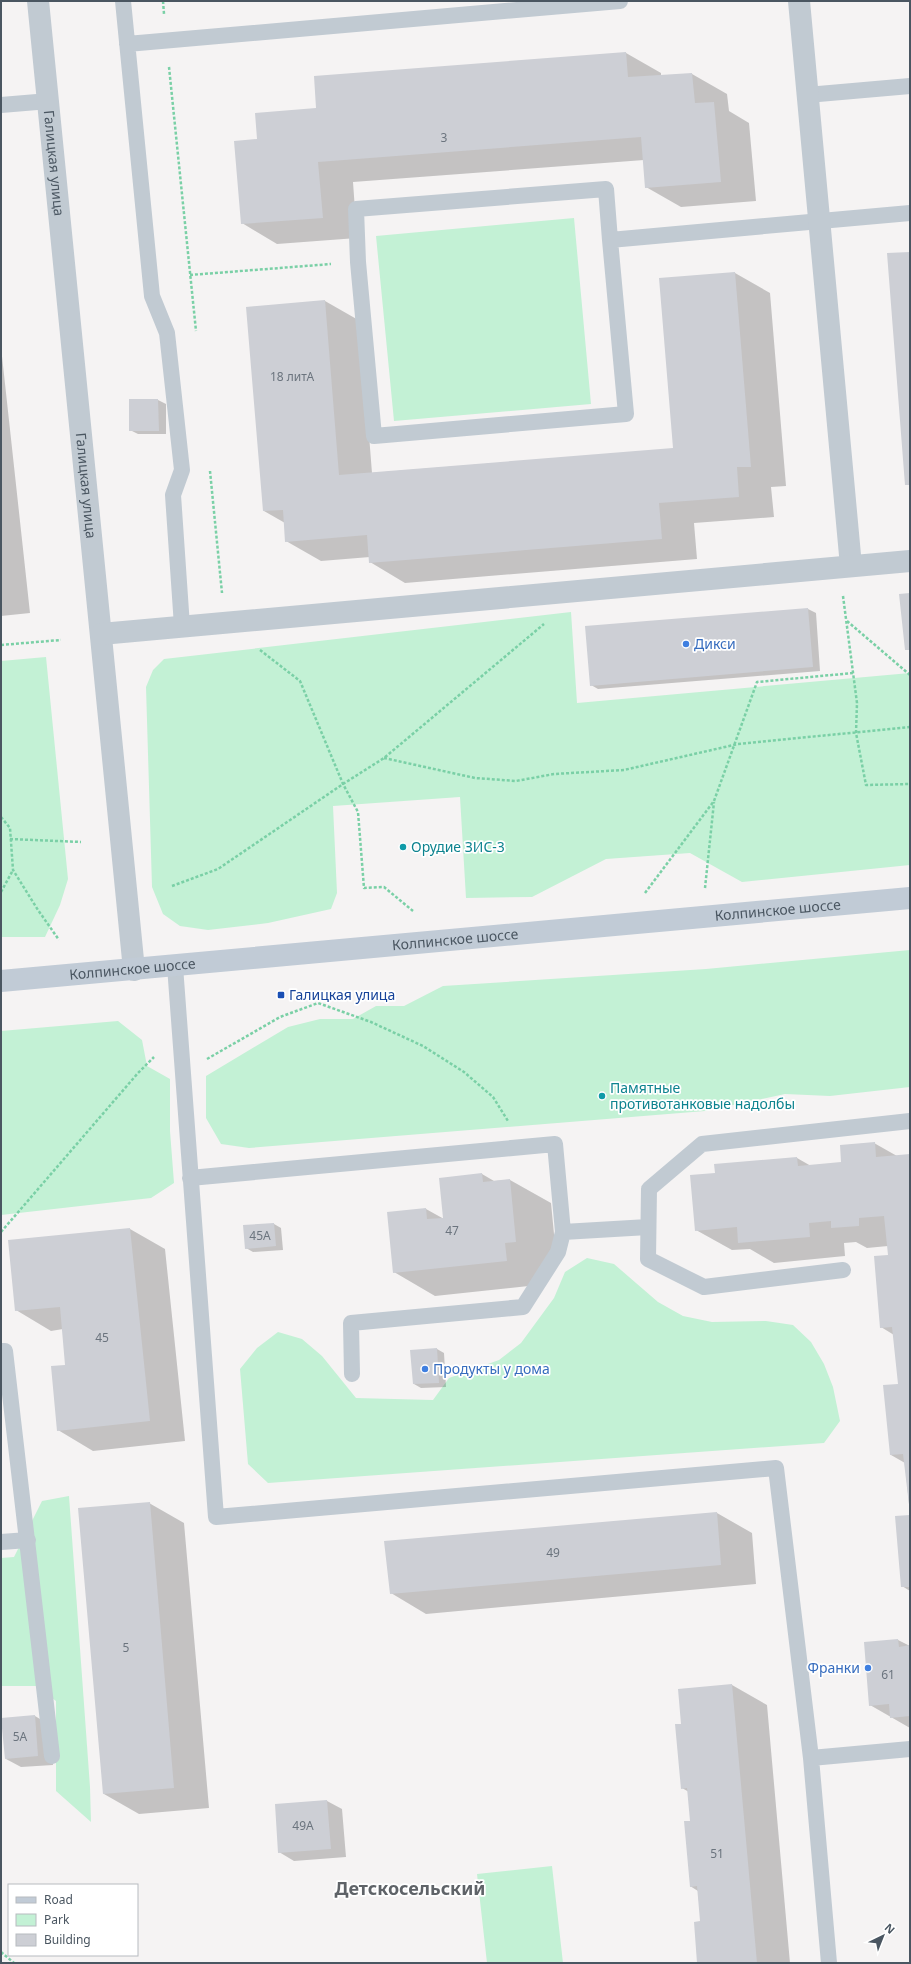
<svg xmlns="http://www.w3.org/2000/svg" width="911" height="1964" font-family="'Noto Sans',sans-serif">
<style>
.green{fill:#c3f1d5}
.shadow{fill:#0003}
.building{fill:#cdcfd5}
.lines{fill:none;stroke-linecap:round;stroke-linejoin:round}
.path{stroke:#7ad0a6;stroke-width:2.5;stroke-dasharray:3 2;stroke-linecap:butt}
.service{stroke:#c1cad2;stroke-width:16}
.minor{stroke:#c1cad2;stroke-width:22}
.secondary{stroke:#c1cbd6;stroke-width:22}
.shop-dot{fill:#3f7fe0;stroke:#fff;stroke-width:1.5}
.culture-dot{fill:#0f9aa8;stroke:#fff;stroke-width:1.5}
.transit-dot{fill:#1a4fb4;stroke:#fff;stroke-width:1.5}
.labels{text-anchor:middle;stroke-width:3.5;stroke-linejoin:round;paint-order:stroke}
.number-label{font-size:12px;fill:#6b747e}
.street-label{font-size:14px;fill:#4a5661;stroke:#fff}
.shop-label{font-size:14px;fill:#366cbe;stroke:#fff;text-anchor:start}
.culture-label{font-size:14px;fill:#0d838f;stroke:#fff;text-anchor:start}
.transit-label{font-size:14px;fill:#164399;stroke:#fff;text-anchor:start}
.district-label{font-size:18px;font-weight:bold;fill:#5f6368;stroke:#fff}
</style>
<rect width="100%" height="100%" fill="#f5f3f3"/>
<!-- green -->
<path class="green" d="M574,218L591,404L394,421L376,236Z
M571,612L577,703L910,673V865L742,882L690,853L606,859L532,897L466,898L460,797L333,806L337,893L331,909L268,923L208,930L180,926L163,914L152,887L146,687L153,670L164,659Z
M46,657L68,879L60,905L45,937H1V661Z
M910,950V1087L830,1096L785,1094L705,1111L249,1148L221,1144L206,1118V1076L288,1027L320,1019H353L376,1006H404L443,986L706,969Z
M118,1021L142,1040L147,1066L170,1079V1131L174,1183L151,1198L1,1215V1031Z
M587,1258L614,1264L658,1302L683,1316L712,1322L766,1321L793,1325L811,1342L824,1364L833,1387L840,1421L824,1443L268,1483L248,1464L240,1369L257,1348L278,1332L302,1339L322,1356L356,1398L433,1400L449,1378L499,1360L521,1343L554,1298L565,1272Z
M69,1496L90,1787L91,1822L56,1791V1701L36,1686H1V1558L14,1557L42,1501Z
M552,1866L563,1963H487L477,1874Z"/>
<!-- shadow -->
<path class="shadow" d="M626,53L661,73V76L692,74L727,94L729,111L749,123L756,201L681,207L646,187L644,160L353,182L357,238L277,244L242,223L258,140L318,109Z
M735,273L770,293L786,486L771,487L774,517L694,523L697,559L405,583L370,562V557L321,561L286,541L285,523L264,511L325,301L360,321L372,473L674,449Z
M1,347L30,613L1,616Z
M130,400H158L166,404V434H138L130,430Z
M808,609L816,613L820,671L598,689L591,685L586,627Z
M874,1143L897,1156L910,1155V1514L905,1463L891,1455L899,1385L894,1335L881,1327L889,1255L888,1246L867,1248L856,1242L844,1243L845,1256L774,1263L750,1249L732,1250L696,1230L716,1174L797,1158L811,1166L842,1163Z
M482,1174L494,1181L510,1180L551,1203L557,1265L545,1267L547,1284L435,1296L394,1272L388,1213L426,1209L444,1219Z
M274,1224L281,1228L283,1250L253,1252L246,1248Z
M130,1229L165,1249L185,1441L93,1451L58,1430L66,1366L63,1329L51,1331L16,1310Z
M437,1349L444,1353L446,1387L421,1388L414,1384Z
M149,1503L184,1523L209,1808L139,1814L104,1794Z
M717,1513L752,1533L756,1584L426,1614L391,1593Z
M910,1516V1591L902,1586Z
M898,1640L910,1646V1728L870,1705L865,1643Z
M732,1685L767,1705L790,1963H698L701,1922L698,1891L690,1886L691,1822L689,1792L682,1788V1725Z
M35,1716L50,1725L53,1765L21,1767L6,1759Z
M327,1801L342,1809L346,1857L294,1861L279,1852L276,1805Z"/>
<!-- building -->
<path class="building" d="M626,52L628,77L692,73L695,103L714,102L721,182L645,188L641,137L318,162L323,218L241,224L234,141L257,139L255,113L316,108L314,76Z
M910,252V485H905L887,253Z
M735,272L751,467H737L739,497L659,503L662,539L369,563L367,535L285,542L283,510L263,511L246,307L325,300L339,475L673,448L659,278Z
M129,399H158L159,431H129Z
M910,593V650H905L899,594Z
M808,608L813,667L590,686L585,626Z
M875,1142L876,1157L910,1154V1513L903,1454L890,1455L883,1385L898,1384L892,1327L880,1328L874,1256L888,1255L884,1216L859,1218V1226L831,1228V1221L809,1223L810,1237L738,1243L737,1227L695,1231L690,1175L715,1173L714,1164L797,1157L798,1166L841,1162L840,1145Z
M482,1173L483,1182L510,1179L516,1242L505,1243L507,1261L393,1273L387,1212L426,1208L427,1219L443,1218L439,1178Z
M274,1223L276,1246L245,1249L243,1225Z
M130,1228L150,1421L57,1431L51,1366L65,1365L60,1307L15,1311L8,1240Z
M437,1348L439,1383L413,1384L410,1350Z
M150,1502L174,1788L103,1794L78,1508Z
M717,1512L721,1565L390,1594L384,1541Z
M910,1515V1587H901L895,1516Z
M898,1639L899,1647L910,1645V1716L890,1718L889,1704L869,1706L864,1642Z
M732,1684L757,1963H697L694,1922L700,1921L697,1886L690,1887L684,1821H690L687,1788L681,1789L675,1724H681L678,1689Z
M35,1715L38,1756L5,1759L1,1718Z
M327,1800L331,1849L278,1853L275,1804Z"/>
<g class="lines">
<!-- path -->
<path class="path" d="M163,1L164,14
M169,67L196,331
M190,275L331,264
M210,471L222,593
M843,596L857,703L856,733L866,785L910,784
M847,621L910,675
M1,645L61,640
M260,650L300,681L343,784L358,812L364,888L384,887L413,911
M384,758L475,778L516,781L554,774L624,770L738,744L910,727
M1,817L10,828L13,870L38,910L59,940
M10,839L81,842
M172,886L218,869L343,784L384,758L544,624
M705,888L714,802
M1,892L13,870
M645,893L714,801L757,682L853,673
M207,1059L280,1017L318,1003L371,1022L423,1046L464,1072L493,1097L508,1121
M1,1232L138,1073L154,1057
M1,1952L14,1963"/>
<!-- service -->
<path class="service" d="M123,1L152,296L167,333L182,470L173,495L182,626
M127,44L620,1
M807,95L910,86
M1,105L49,101
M610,240L606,189L356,209L358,262L374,436L626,414L610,240L910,213
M175,966L216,1517L776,1468L811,1758L910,1749
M190,1178L555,1144L563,1232L558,1252L523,1307L351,1323L352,1374
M563,1232L648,1227
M843,1270L704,1287L648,1259L649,1189L702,1144L910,1121
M1,1351H5L52,1756
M1,1542L28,1540
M811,1758L829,1963"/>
<!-- minor -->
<g class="minor">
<path id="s1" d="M38,1L134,970"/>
<path d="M799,1L851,566"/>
<path d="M101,634L910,561"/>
</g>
<!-- secondary -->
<path class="secondary" id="s2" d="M1,981L910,898"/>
</g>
<!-- markers -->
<g class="shop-dot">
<circle cx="686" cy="644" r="4"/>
<circle cx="425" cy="1369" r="4"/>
<circle cx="868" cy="1668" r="4"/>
</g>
<g class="culture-dot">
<circle cx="403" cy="847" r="4"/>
<circle cx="602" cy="1096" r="4"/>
</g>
<rect class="transit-dot" x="277" y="991" width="8" height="8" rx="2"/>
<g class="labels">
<!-- number labels -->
<g class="number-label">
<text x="444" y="142">3</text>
<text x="292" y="381">18 литА</text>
<text x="452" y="1235">47</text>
<text x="260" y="1240">45А</text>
<text x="102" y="1342">45</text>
<text x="553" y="1557">49</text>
<text x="126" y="1652">5</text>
<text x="888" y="1679">61</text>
<text x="20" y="1741">5А</text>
<text x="303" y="1830">49А</text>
<text x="717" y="1858">51</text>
</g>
<!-- street labels -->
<g class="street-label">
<text dy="5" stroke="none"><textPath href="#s1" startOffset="163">Галицкая улица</textPath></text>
<text dy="5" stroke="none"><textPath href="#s1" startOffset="487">Галицкая улица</textPath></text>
<text dy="5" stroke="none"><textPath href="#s2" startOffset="780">Колпинское шоссе</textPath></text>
<text dy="5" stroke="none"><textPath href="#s2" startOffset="456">Колпинское шоссе</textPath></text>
<text dy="5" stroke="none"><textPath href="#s2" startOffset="132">Колпинское шоссе</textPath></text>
</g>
<!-- shop labels -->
<g class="shop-label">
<text x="694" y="649">Дикси</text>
<text x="433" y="1374">Продукты у дома</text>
<text x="860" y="1673" text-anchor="end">Франки</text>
</g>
<!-- culture labels -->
<g class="culture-label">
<text x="411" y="852">Орудие ЗИС-3</text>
<text x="610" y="1093">Памятные<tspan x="610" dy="16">противотанковые надолбы</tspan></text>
</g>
<!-- transit labels -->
<g class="transit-label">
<text x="289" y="1000">Галицкая улица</text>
</g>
<!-- district labels -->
<g class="district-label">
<text x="410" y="1895">Детскосельский</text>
</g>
</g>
<!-- border -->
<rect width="911" height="1964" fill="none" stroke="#4a5661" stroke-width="4"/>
<!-- legend -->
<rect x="8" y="1884" width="130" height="72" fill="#ffffff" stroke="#b7bbc0"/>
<rect x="16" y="1897" width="20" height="6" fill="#c1cbd6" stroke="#b7bbc0"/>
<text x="44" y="1904" font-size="12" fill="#4a5661">Road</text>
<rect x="16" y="1914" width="20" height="12" fill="#c3f1d5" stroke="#b7bbc0"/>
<text x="44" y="1924" font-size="12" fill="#4a5661">Park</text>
<rect x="16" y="1934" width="20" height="12" fill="#cdcfd5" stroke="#b7bbc0"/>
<text x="44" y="1944" font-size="12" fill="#4a5661">Building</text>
<!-- north arrow -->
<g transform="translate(883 1936) rotate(43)" stroke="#ffffff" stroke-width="3" paint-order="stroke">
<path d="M0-3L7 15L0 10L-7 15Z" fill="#4a5661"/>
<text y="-6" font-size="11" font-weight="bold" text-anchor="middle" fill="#4a5661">N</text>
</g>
</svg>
